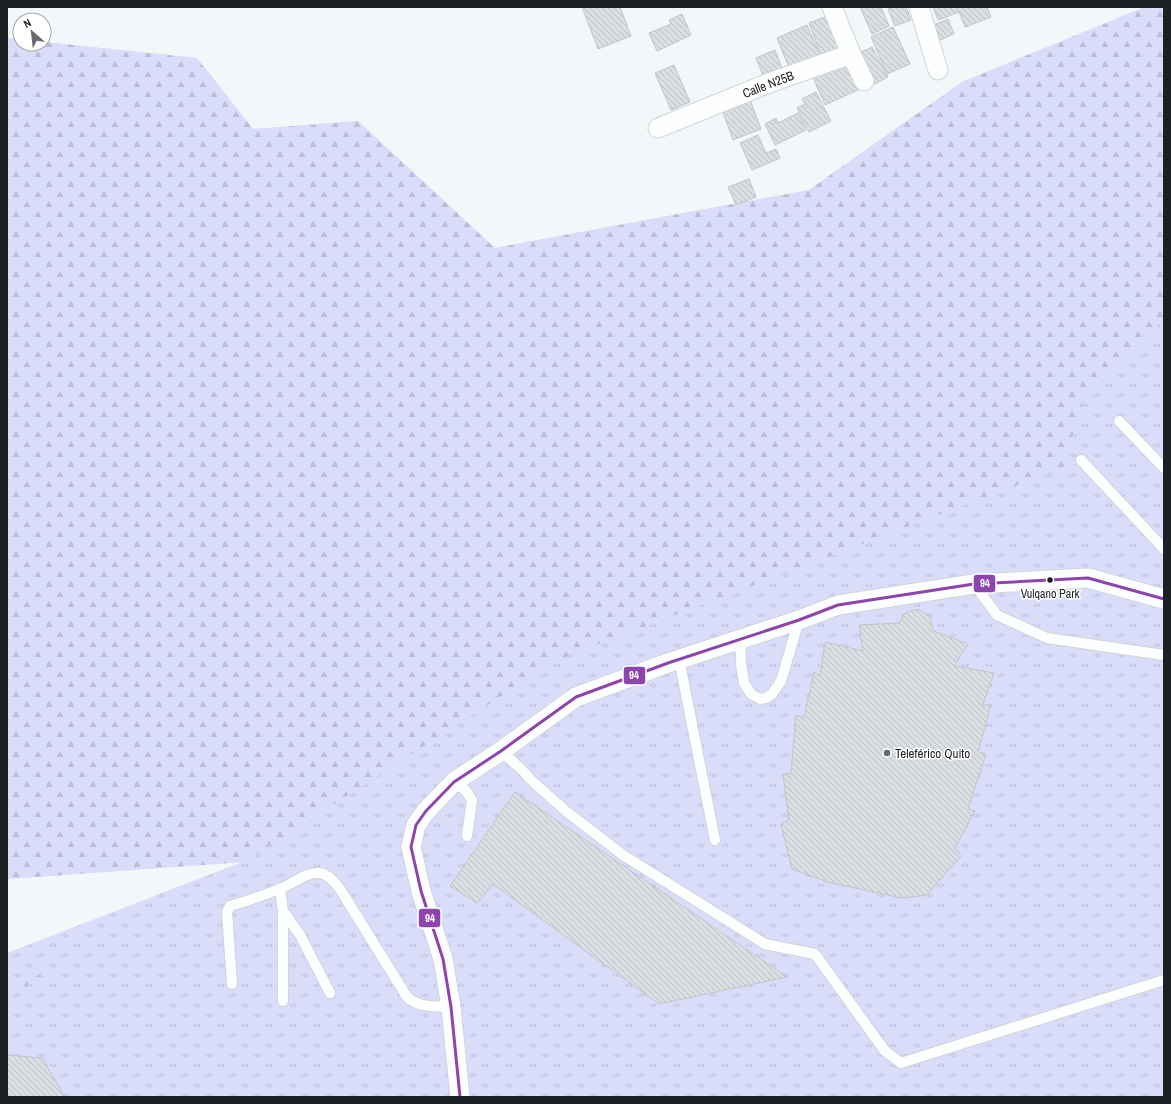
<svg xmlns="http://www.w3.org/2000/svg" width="1171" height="1104" font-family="'Archivo Narrow',sans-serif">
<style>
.grass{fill:url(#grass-tufts)}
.forest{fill:url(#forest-firs)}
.building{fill:url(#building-back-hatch);stroke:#c1c4c8}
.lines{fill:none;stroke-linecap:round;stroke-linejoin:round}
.service-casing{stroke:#d0d4d7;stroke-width:12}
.minor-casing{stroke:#d0d4d7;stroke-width:21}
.service{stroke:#fdfefe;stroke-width:10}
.minor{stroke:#fdfefe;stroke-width:19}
.bus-1-casing{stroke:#fff;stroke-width:6}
.bus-1{stroke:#8e44ad;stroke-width:3}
.bus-dot{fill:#1c2024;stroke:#fff;stroke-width:1.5}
.poi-dot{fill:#676b6f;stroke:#fff;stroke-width:1.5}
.labels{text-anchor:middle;stroke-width:3;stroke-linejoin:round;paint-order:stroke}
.bus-label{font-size:12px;fill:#1c2024;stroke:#fff}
.street-label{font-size:13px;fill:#1c2024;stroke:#fff}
.poi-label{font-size:13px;fill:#1c2024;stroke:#fff;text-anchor:start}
.line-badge{stroke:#fff;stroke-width:1.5}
.badge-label{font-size:11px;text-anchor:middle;font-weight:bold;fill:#fff}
</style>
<defs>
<pattern id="grass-tufts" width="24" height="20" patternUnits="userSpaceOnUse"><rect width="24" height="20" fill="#daddf9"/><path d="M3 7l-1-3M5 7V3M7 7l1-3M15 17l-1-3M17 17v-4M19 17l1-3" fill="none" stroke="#babdd5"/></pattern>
<pattern id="forest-firs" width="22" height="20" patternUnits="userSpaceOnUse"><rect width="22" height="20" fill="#daddf9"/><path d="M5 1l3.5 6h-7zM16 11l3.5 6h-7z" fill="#babdd5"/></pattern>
<pattern id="building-back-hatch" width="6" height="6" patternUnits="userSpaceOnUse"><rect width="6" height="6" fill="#dbdfe3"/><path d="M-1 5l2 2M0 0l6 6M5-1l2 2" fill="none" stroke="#bbbfc3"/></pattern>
</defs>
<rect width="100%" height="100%" fill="#f3f7fa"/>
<!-- grass -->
<path class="grass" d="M1145,7H1164V1097H7V953L242,862L7,879V38L20,39V44H44V42L197,58L253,129L358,121L495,248L809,190L962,82Z"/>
<!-- forest -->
<path class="forest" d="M1145,7H1164V320L1086,392L1062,468L557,660L244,862L7,879V38L20,39V44H44V42L197,58L253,129L358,121L495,248L809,190L962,82Z
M50,972L7,997V985Z"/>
<!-- building -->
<path class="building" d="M582,7H620L631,36L598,49Z
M860,7H881L889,26L872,34Z
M893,7H906L911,20L895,26L888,9Z
M933,7H987L991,17L965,27L959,12L938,20Z
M682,14L691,35L657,51L649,33L671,24L669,20Z
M832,14L846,49L822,58L809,23Z
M948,19L954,34L938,41L931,26Z
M807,25L821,58L790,70L777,38Z
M893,27L910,64L887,74L871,37Z
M872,47L888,77L871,86L855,55Z
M775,50L783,71L764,78L756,58Z
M849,58L862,88L825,105L812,75Z
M674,65L690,102L671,110L655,73Z
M816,92L831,121L809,132L797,108L805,104L802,99Z
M749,97L761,129L733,140L721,107Z
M798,113L806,130L775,145L765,124L776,118L778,123Z
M758,135L766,153L776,149L780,158L752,170L740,143Z
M749,179L756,197L736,205L728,187Z
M918,609L930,616L933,631L968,644L954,666L994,673L983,705H991L978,752L986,754L968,809L975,811L955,848L961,856L927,895L902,898L828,882L792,869L781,824L789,820L783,775L791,773L796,716L804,717L814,672L820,676L825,642L863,651L859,625L899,623L905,613Z
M515,792L787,977L659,1004L493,884L477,903L450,886Z
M7,1055L42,1058L65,1097H7Z"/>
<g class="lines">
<!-- service casing -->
<g class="service-casing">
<path id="service" d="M1119,421L1164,468
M1081,460L1164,549
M974,584L997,615L1047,638L1164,655
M740,638L741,664L744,683L751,694L760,699L766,698L772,694L781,681L799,620
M679,659L715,840
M501,751L522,770L532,781L567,812L623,855L765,944L815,954L885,1051L901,1063L1164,980
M454,782L466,791L472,800L467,836
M280,889L283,911V1001
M283,911L300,935L330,993
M232,984L227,912L230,906C246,901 263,896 279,889C292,885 305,872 319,873C329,874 334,882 340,889L407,997C419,1008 435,1006 451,1007"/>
</g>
<!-- minor casing -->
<g class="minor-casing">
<path id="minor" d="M832,7L851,54
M919,7L938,70
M658,128L769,83L851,54L864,81
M460,1097L451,1007L443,959L421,891L411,847L416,825L426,811L454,782L501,751L576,697L668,663L799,620L838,605L974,584L1088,578L1164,599"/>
</g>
<!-- service -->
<use href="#service" class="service"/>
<!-- minor -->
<use href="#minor" class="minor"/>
<!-- bus-1 casing -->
<g class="bus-1-casing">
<path id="bus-1" d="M460,1097L451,1007L443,959L421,891L411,847L416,825L426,811L454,782L501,751L576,697L668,663L799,620L838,605L974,584L1088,578L1164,599"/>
</g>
<!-- bus-1 -->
<use href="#bus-1" class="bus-1"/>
</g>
<!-- markers -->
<circle class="bus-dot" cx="1050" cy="580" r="3.5"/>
<circle class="poi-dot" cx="887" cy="753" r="4"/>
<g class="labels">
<!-- bus labels -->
<g class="bus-label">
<text x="1050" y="598">Vulqano Park</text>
</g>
<!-- street labels -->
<g class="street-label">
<text transform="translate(768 84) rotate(-21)" y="5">Calle N25B</text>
</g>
<!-- poi labels -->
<g class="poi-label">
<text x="895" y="758">Teleférico Quito</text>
</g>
</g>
<g class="line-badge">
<rect x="973" y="574" width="23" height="19" rx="4" fill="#8e44ad"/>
<rect x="623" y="666" width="23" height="19" rx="4" fill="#8e44ad"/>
<rect x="418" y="908" width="23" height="20" rx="4" fill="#8e44ad"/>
</g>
<g class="badge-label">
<text x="985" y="587">94</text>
<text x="634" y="679">94</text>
<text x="430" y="922">94</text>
</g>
<!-- border -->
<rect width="1171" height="1104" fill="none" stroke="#1c2024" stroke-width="16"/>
<!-- north arrow -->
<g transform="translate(32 32) rotate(332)"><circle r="19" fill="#ffffff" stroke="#a4a6a7"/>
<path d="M0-3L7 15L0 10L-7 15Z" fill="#676b6f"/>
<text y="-6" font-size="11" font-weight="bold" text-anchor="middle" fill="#1c2024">N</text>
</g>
</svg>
